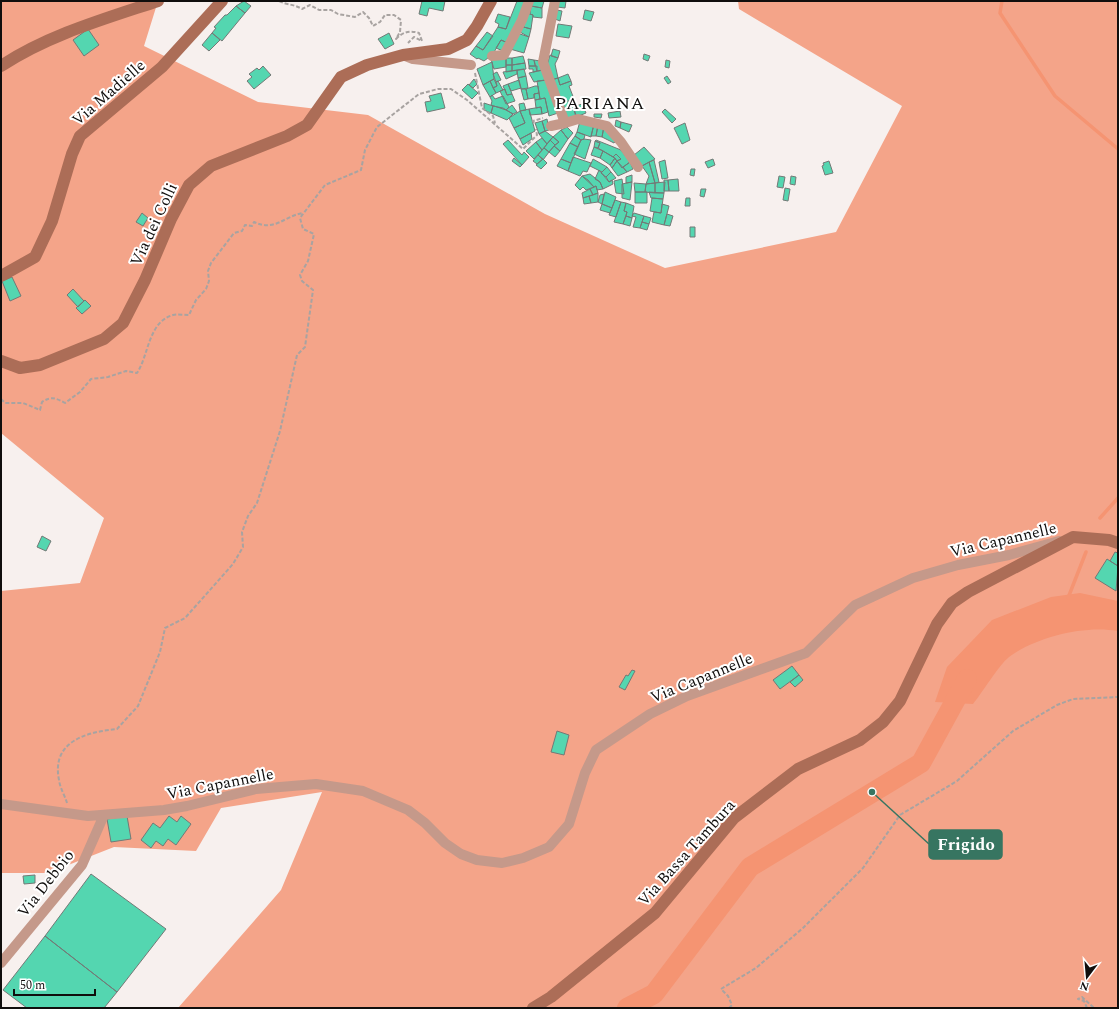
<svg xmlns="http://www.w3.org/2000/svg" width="1119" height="1009" font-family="Spectral,serif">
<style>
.forest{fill:#f4a489}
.water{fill:#f59472}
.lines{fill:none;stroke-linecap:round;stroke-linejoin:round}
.stream{stroke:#f59472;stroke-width:3.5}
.river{stroke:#f59472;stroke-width:20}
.building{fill:#54d6b0;stroke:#737976}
.path{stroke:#a8a3a1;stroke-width:2;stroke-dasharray:4 2;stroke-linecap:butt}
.street{stroke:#c5998a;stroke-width:10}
.secondary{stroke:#ac6d57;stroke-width:12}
.labels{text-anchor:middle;stroke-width:4;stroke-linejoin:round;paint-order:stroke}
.street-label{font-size:16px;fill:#100e0d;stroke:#fff}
.quarter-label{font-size:18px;letter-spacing:1px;fill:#100e0d;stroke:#fff}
.leader{fill:none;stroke:#377561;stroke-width:1.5}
.callout-dot{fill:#377561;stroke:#fff;stroke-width:1.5}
.callout{fill:#377561;stroke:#377561;stroke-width:1.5}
.callout-label{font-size:17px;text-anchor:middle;font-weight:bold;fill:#fff}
</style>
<rect width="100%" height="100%" fill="#f7f0ee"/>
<!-- forest -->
<path class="forest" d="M1,1H158L144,46L258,102L368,115L545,214L665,268L836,232L902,106L739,9L738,1H1118V1008H178L281,890L322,792L221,808L196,851L114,847L48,873H1V591L80,583L104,518L1,433Z"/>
<!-- water -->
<path class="water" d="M1080,593L1118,601V631C1084,625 1036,637 1009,657C998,666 983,692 973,704L935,702L947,667L992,620L1051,597Z"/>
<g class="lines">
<!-- stream -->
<path class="stream" d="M1002,1L1000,13L1055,96L1118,149
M1100,518L1118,498
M1068,598L1086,552"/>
<!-- river -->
<path class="river" d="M627,1008L654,994L750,867L921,763L967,679"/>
</g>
<!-- building -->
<path class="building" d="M244,1L251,6L245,13L236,6Z
M422,1H445L443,11L429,8L427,16L419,14Z
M517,1L527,2L508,43L501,40L493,54L484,61L478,58L477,59L470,54L476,46L483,50L498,27L506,29Z
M533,1H544L542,8L531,6Z
M558,1H566L565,8L557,7Z
M236,6L245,13L222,41L212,33L216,28L214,27L225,15H227Z
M531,6L542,8V18L533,17V15L530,14Z
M557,10L562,11L560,21L555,19Z
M585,10L594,12L591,21L583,19Z
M526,13L533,15L531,29L520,26Z
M498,14L510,17L506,29L498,27L499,24L495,22Z
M558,24L572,26L569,38L556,36Z
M520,26L531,29L529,37L518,31Z
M88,29L99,45L84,56L73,40Z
M487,32L493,36L483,50L476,46Z
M212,33L220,40L209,51L202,45Z
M389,33L394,44L385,49L378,39Z
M517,33L529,37L524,53L510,49Z
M501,40L508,43L503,51L496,48Z
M553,49L560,51L558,58L551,56Z
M644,54L650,56L648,61L643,59Z
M550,55L558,58L555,64L558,78L551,80L547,65Z
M523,56L525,63L512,65V58Z
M506,58V67L494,69L491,59Z
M506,58H512V65H506Z
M528,59L534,60L535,66H529Z
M534,60L540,61L543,70L537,71Z
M666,60L670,61L669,68L665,67Z
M492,62L494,79L483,85L477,69Z
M525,63L526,69L512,71V65Z
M506,65H512V71L506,72Z
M263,66L271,75L254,89L247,81L252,77L249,74L257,68L259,70Z
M529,66H537V71L533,72V69H529Z
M524,69L526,76L518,78L517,70Z
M517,70V74L506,79L503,72Z
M543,70L546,80L534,82L529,73Z
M497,72L501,80L496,82L493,74Z
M568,74L571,81L560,85L558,78Z
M526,76L528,88L521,89L518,78Z
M667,76L671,82L668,84L664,78Z
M558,78L560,85L571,81L572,85L569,86L574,99L563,103L551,80Z
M474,79L477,84L473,88L469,85Z
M494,79L497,86L493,88L490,81Z
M519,80L521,88L511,91L508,84Z
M546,80L558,113L549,116L545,98L540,99L537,81Z
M490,81L496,93L490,97L483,85Z
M498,81L503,90L496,93L493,88L497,86L496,82Z
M468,84L478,93L472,99L462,90Z
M508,84L512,94L507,95L503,86Z
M535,86H538L539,93L534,94V98L528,99L526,89Z
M505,89L507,95L512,94L515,101L506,104L500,91Z
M521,89H526L528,99L524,100Z
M441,93L445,108L427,112L425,102L431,101L429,96Z
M539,93L540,99L535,100L534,94Z
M492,95L495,99L503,96L509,107L506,110L491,105L492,101L490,97Z
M545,98L548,112L542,114L541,107L536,108L535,100Z
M571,100L577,118L568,122L563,103Z
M484,103L493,106L491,113L484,110Z
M524,103L526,110L520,111L519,104Z
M582,104L586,113L576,117L573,107Z
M512,105L517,112L513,114L506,110Z
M493,106L503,108L513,114L507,120L491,113Z
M541,107L542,114L530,115L529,109Z
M529,109L535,131L520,139L514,128L525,123L520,111Z
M665,109L676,119L672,123L662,112Z
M520,111L525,123L514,128L509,118Z
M620,111L621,117L609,118L608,113Z
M594,114H602L601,118L594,117Z
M547,119L549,130L545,131L542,121Z
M616,120L621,122L620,128L615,126Z
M542,121L545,131L539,134L535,123Z
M580,121L594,124L591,137L577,132Z
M621,122L632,125L629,132L620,128Z
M685,123L690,140L682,144L674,128Z
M594,124L598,125L596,136H591Z
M598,125L604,126L602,137L596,136Z
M604,126L617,139L614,143L602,137Z
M567,127L573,133L568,139L561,130Z
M561,130L568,139L560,151L554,146L559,142L553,137Z
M545,131L553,137L547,144L539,134Z
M577,132L585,135L584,139L581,140L575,136Z
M531,133L532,139L523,145L520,139Z
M575,136L581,140L578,147L570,143Z
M553,137L559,142L555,145L550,140Z
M542,138L547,144L542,150L536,142Z
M584,139L591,140L585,159L574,154L581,140Z
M508,140L522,155L524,152L529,157L522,165L503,144Z
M550,140L555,145L549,152L544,148Z
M596,140L621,150L630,162L622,168L617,161L621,159L616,154L613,157L598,148L600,143L595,141Z
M595,141L600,143L598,148L594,147Z
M536,142L542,150L534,159L526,151Z
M570,143L578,147L571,163L561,159Z
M554,146L560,151L555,157L549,152Z
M594,147L603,151L600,158L591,155Z
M644,147L655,159L642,166L634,155Z
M544,148L549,152L543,160L538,155Z
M603,151L615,158L610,165L600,158Z
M616,154L621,159L617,161L613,157Z
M538,155L543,159L537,164L533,161Z
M573,157L591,163L587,172L583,171L580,176L568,171Z
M514,158L522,165L520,167L512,161Z
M615,158L617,161L612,168L610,165Z
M543,159L547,163L541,169L536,165Z
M561,159L571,163L568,171L557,166Z
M593,159L607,167L602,172L590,166Z
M713,159L715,165L708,168L705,162Z
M654,160L659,182L655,183L649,162Z
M665,160L668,178L662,179L659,162Z
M617,161L627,172L618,176L612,168Z
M829,161L833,173L825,175L822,166L824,165L823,163Z
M630,162L633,169L627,172L623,167Z
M649,162L655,183L646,184L649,176L642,166Z
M607,167L611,172L606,177L601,173Z
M691,169H695L694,176L690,175Z
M599,170L609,182L612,180L613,184L603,189L600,182L595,179Z
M611,172L616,178L609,182L606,177Z
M590,174L600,182L603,189L597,190L596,186L594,187L582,176Z
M632,175V182L626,183V177Z
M582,176L588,180L594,187L586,190L583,187L580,190L575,185Z
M779,176L785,177L783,188L777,187Z
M791,176L796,177L795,185L790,184Z
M622,179L624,194L616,193L614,181Z
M678,179L679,191H669L668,180Z
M664,180H668L669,191H664Z
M632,182L630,200L622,198V184Z
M665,182L664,193H655V183Z
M634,183L646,184L645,192H635Z
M655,183V193L645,192L646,184Z
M596,186L598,193L593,195L590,189Z
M785,188L790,189L788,201L783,200Z
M590,189L593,195L583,198L582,193Z
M701,189H706L704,197L700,196Z
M605,192L616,197L612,208L602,204Z
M635,192H647V203H635Z
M649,192L664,193L663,199L651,198Z
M598,193V202L591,203L589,196Z
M604,194L602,204L598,202L600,195Z
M589,196L591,203L584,204L583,198Z
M652,198L663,199L661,213L650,211Z
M686,198H690V206H685Z
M615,200L621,202L616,217L609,215Z
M621,202L626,203L624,211L627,212L623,224L614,222Z
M626,203L634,206L632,218L626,216L627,212L624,211Z
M602,204L612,208L610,213L600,210Z
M662,204L669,206L664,225L652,222L654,212L661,213Z
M142,213L148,218L143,226L136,222Z
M634,213L644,216L640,228L633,227L636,217L632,216Z
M667,214L673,216L670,226L664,225Z
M626,216L632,218L630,226L623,224Z
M644,216L651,218L649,224L642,222Z
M642,222L649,224L647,230L640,228Z
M690,227H695V237H690Z
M12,277L21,296L10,301L2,281Z
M73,289L84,301L78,307L67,295Z
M85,300L91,306L82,314L76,308Z
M42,536L51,541L46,551L37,547Z
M1115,552L1118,553V566L1110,561Z
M1107,559L1118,566L1116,591L1095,578Z
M792,666L799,675L780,689L773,680Z
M632,670L635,671L625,690L619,687L626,675L628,676Z
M799,675L803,680L795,687L790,682Z
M557,731L569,735L564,755L551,752Z
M127,816L131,839L111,842L107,819Z
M169,816L177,822L181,816L191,824L176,845L168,839L163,846L156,841L151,848L141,840L153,823L160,828Z
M91,874L166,929L117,992L45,936Z
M35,875V883L24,884L23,876Z
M45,936L117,992L104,1008H27L3,990Z"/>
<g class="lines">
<!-- path -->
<path class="path" d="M279,1C287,5 294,4 302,9L310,5L319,10H331L338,14L355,17L363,12L369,18L373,26L380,22L385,15H394L401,20L400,32L396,39C403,32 409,30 419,33L422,41L414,37L408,43
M475,73L482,108L493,116L495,123
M534,123L533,121L543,118
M1,399L5,403H23L40,410L42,402C51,396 56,398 65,403L80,392L91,379L108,377L126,371L137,373C149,355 148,322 173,315C177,314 184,315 189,315L196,300L206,289L209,281L208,271L211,263L234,233L242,231L245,225L252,226L254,222C275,232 284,216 303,213
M67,803C65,796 60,788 59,780C51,741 87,732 117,729L138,706L160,652L165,628L185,618L233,564L243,547L242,532L248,516L257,503L280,431L297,355L305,347L313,290L302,281L300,275L308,261L314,234L303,229L300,218L325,185L361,170L365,150L377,127L419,94L438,89H451L467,100L523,149L537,135L536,129
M729,1008L732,1005L728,996L721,989L756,968L803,928L863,868L900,815L957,781L1013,731L1057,705L1073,699L1118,697
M1087,1008L1084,1001L1078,999L1082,997L1094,1008"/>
<!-- street -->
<path class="street" d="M555,1L543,62L565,123L578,119L607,126L621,142L638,167
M403,55L413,59L471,65
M492,56L504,55L522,20L529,1
M551,126L565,123
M1,804L88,816L164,810L187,806L256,789L316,784L363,791L408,810L425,823L445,843L461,854L477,860L502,863L523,858L549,847L569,824L585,773L596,750L650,714L687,696L806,653L855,605L913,578L958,565L1009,555L1059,541
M1,963L82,865L104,815"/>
<!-- secondary -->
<path class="secondary" d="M1,66C48,35 104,19 158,1
M1,276L35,257L52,221L72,154L80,136L162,67L222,1
M1,361L20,368L40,365L104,339L123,323L145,280L171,219L189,185L211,166L287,136L307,125L341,77L367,65L403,55L448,49L467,40L477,26L491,1
M533,1008L551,997L655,913L734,818L798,769L860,740L883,722L900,701L937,624L952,603L968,592L1073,537L1109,540L1118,543"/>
</g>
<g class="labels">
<!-- street labels -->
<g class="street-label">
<text transform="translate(108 92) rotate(-41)" y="6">Via Madielle</text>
<text transform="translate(153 224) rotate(-65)" y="6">Via dei Colli</text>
<text transform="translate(1003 539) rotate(-13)" y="6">Via Capannelle</text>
<text transform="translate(701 677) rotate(-22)" y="6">Via Capannelle</text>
<text transform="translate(220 783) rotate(-11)" y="6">Via Capannelle</text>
<text transform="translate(686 852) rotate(-48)" y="6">Via Bassa Tambura</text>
<text transform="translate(45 883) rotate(-52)" y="6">Via Debbio</text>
</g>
<!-- quarter labels -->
<g class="quarter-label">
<text x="600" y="109">PARIANA</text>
</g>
</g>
<!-- callouts -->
<path class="leader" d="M872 792L929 844"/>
<circle class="callout-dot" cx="872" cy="792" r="4"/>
<rect class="callout" x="929" y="830" width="73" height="29" rx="4"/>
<g class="callout-label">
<text x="966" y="850">Frigido</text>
</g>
<!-- border -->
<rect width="1119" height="1009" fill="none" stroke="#100e0d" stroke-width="4"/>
<!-- north arrow -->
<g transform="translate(1087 977) rotate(196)" stroke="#ffffff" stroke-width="3" paint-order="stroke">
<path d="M0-3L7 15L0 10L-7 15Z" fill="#100e0d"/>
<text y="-6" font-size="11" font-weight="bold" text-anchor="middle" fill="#100e0d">N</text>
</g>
<!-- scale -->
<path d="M14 989v6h81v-6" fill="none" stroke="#100e0d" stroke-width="2"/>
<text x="20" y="989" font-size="12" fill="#100e0d" stroke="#ffffff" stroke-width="3" paint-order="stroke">50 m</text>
</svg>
